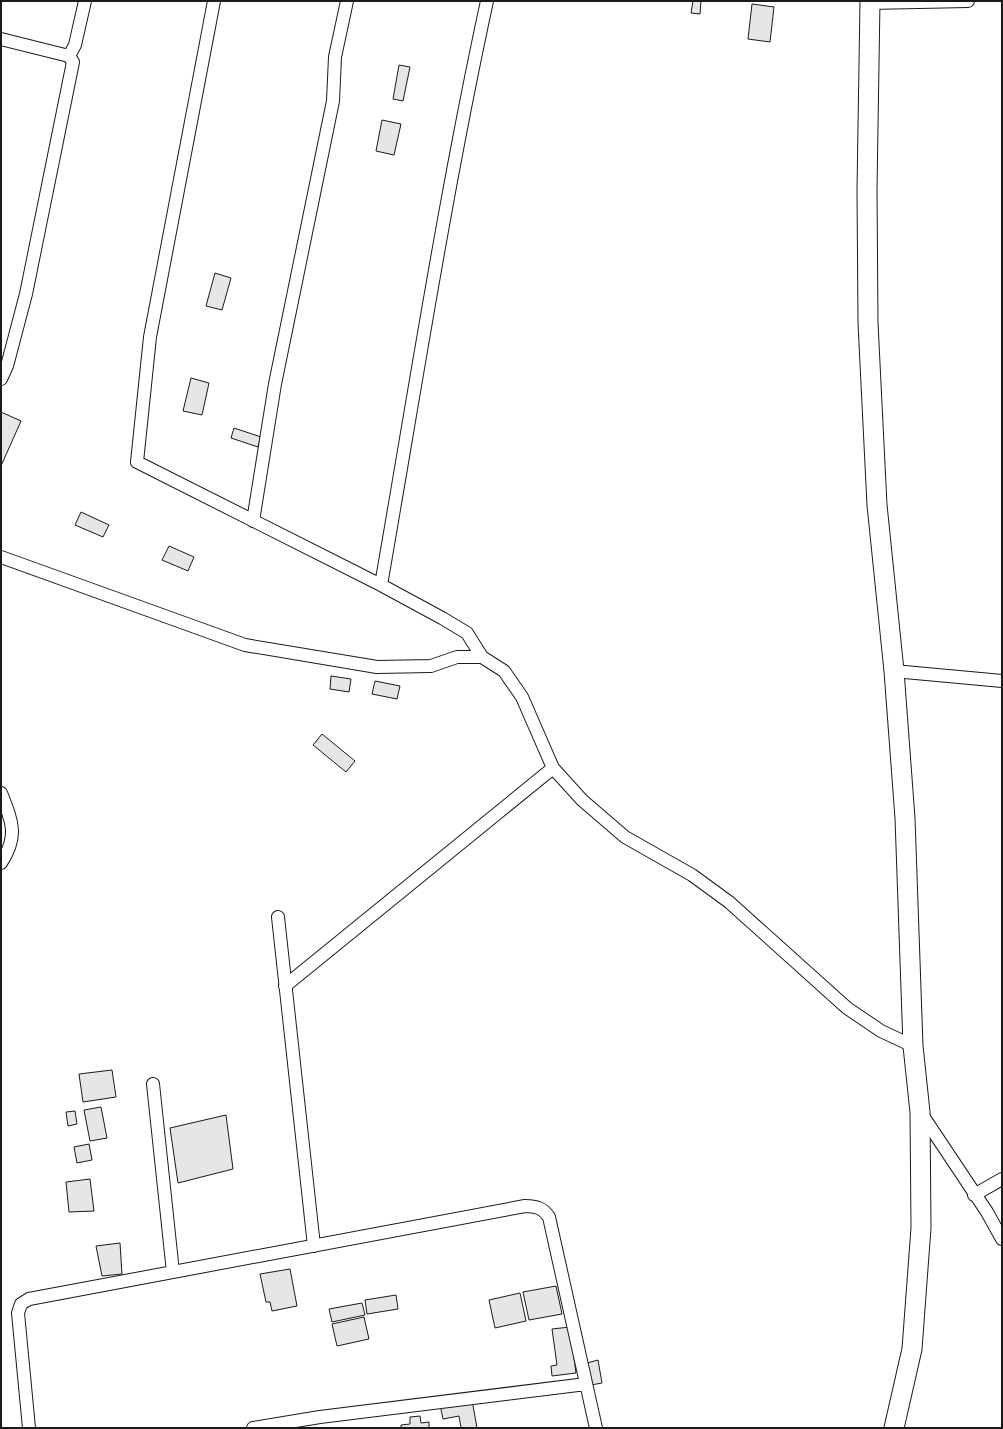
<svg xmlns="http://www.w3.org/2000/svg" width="1003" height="1429" font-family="Cabin,sans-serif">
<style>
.building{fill:#e6e6e6;stroke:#1a1a1a}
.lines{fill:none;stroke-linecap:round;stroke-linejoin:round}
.minor-casing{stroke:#1a1a1a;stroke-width:14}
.primary-casing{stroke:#1a1a1a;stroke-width:21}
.minor{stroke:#fff;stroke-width:12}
.primary{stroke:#fff;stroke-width:19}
</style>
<rect width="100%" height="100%" fill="#fff"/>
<!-- building -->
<path class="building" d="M693,1H701L700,14L691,13Z
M752,4L774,7L770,42L748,39Z
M399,65L410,67L403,101L393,99Z
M382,120L401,124L394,155L376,151Z
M215,273L231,278L222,310L206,306Z
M191,378L209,383L202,415L183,411Z
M1,412L21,421L1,466Z
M234,428L261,437L258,447L231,438Z
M81,512L109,525L103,537L75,525Z
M169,546L194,557L188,571L162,560Z
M331,676L351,679L349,692L330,689Z
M375,681L400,686L397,699L372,694Z
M322,734L355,761L346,772L313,745Z
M112,1070L116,1097L83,1102L79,1074Z
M101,1107L107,1138L90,1141L84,1110Z
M75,1111L77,1124L68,1126L66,1112Z
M226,1115L233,1169L178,1183L170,1128Z
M89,1144L92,1160L77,1163L74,1147Z
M90,1179L94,1211L69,1212L66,1182Z
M120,1243L122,1274L102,1276L96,1246Z
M290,1269L297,1306L272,1311L270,1302H266L260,1274Z
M556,1286L562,1314L529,1320L523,1292Z
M520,1293L526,1321L495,1328L489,1300Z
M396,1295L398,1309L367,1314L365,1300Z
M362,1303L365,1315L332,1322L329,1309Z
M364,1317L369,1339L337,1346L332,1324Z
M570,1327L576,1373L552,1376L551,1366L557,1365L552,1329Z
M598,1360L602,1383L591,1385L587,1363Z
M472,1400L477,1428H461L459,1416L443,1419L440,1405Z
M420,1416L421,1423L429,1422V1428H401V1425L410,1424V1417Z"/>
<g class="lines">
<!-- minor casing -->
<g class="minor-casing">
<path id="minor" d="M214,1L150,337L137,462L381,585L442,618L467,633L482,657
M869,3L968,1
M1,39L69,56L73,62L26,294L7,366L1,379
M69,56L75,45L85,1
M253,521L275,384L333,101L335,57L347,1
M1,557L245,645L377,667L431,666L457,657H482L504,671L522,697L553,768L582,800L625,837L692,875L729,902L847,1008L881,1031L913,1046
M381,585C415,390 445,195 487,1
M894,671L1002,681
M1,793C12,821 19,836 1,863
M278,917L314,1246
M285,986L553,768
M153,1084L173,1272
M921,1113L987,1212L1002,1239
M974,1195L1002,1179
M29,1428L18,1313L21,1304L29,1299L525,1206C536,1206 543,1208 549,1217L596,1428
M253,1428L320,1417L586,1384"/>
</g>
<!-- primary casing -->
<g class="primary-casing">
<path id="primary" d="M870,1L867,190L868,323L877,505L894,671L905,818L913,1046L920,1112L921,1228L912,1349L894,1428"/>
</g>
<!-- minor -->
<use href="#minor" class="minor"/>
<!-- primary -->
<use href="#primary" class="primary"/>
</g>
<!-- border -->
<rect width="1003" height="1429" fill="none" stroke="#1a1a1a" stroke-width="4"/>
</svg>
